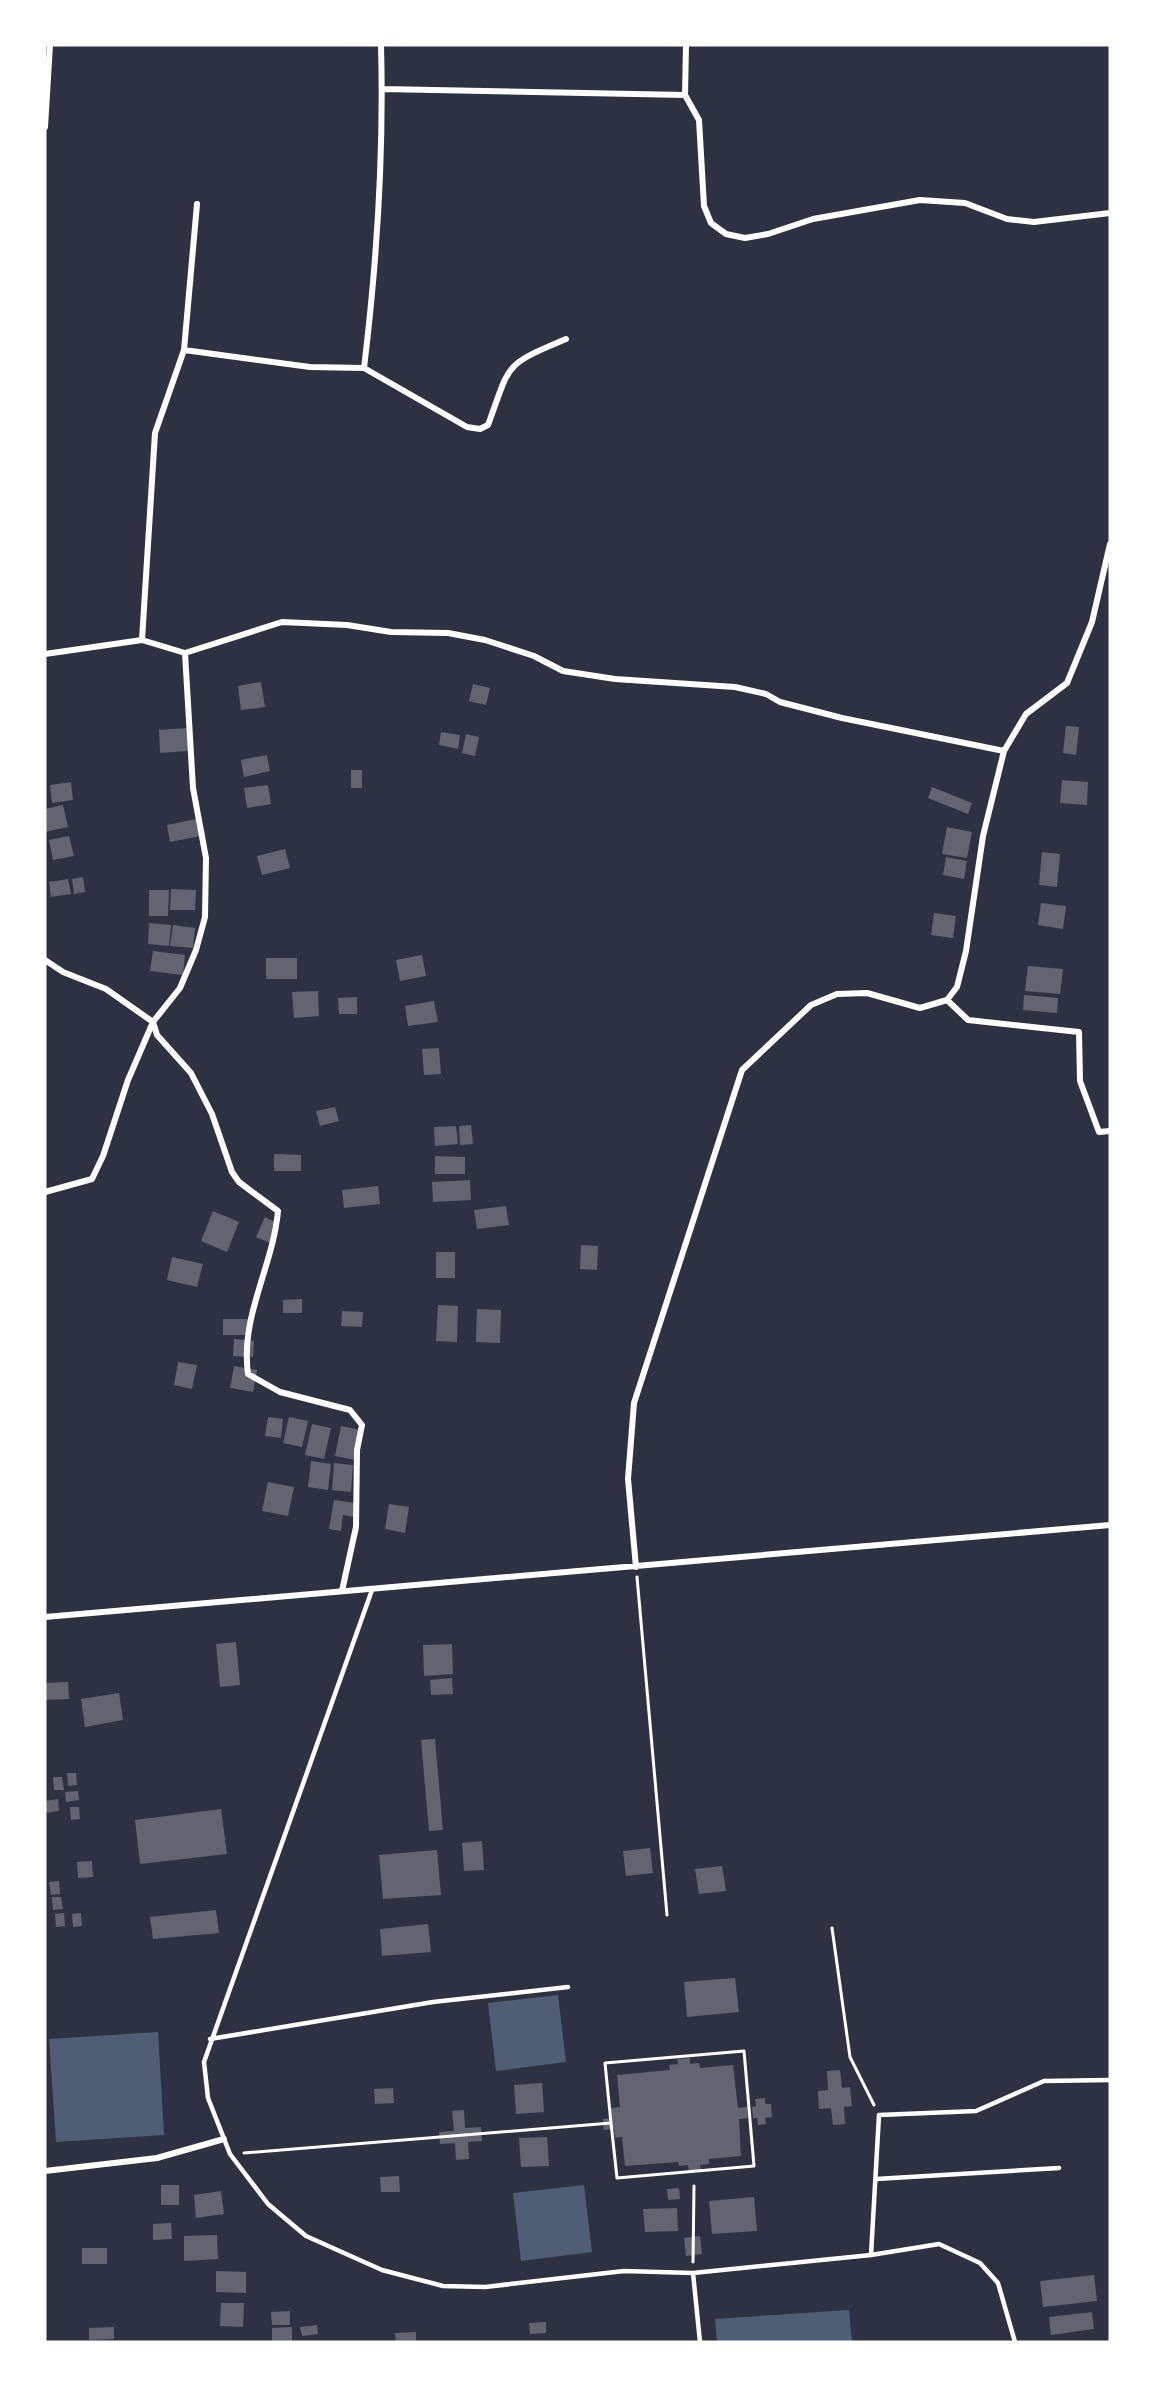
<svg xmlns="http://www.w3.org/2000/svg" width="1155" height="2387" font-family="Ubuntu,sans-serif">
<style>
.water{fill:#4f5d75}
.building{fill:#626471}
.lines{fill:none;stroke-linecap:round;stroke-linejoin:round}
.path{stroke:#fff;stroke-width:3}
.service{stroke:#fff;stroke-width:4.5}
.minor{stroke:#fff;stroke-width:6}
</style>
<rect width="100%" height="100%" fill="#2d3142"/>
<!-- water -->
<path class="water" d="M558,1995L566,2062L496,2071L488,2003Z
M158,2032L164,2135L56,2142L49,2039Z
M584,2185L592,2252L521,2261L513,2193Z
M849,2310L852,2342H717L715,2319Z"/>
<!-- building -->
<path class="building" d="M261,682L265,707L241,710L238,686Z
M473,684L490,688L486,705L469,701Z
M1066,726L1079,727L1076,755L1063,753Z
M187,728L188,751L160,753L159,730Z
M441,732L460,735L458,749L439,745Z
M466,734L479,737L475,756L462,753Z
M267,755L270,771L244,777L241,760Z
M351,770H362V788H351Z
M1062,780L1088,782L1087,805L1060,803Z
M71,782L73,800L52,803L50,785Z
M268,785L271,804L247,808L244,788Z
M932,787L972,803L968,814L928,798Z
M63,805L68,827L45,832V809Z
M201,818L205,835L170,842L167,825Z
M947,827L972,832L967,858L942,854Z
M69,836L74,856L53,860L49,840Z
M285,849L290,868L262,875L257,856Z
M1042,852L1060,854L1057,887L1039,885Z
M946,857L967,861L964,879L943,875Z
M83,877L85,892L74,894L72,879Z
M68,879L71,894L51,897L49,882Z
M171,889L196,890L195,910H170Z
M149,890H169L168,916H149Z
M1041,903L1066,906L1063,929L1038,925Z
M934,913L956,916L953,938L931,935Z
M149,923L171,925L169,946L148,944Z
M173,925L195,928L193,948L170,946Z
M153,951L185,955L183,975L150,971Z
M422,955L426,976L400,981L396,960Z
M266,958H297V979H266Z
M1028,966L1063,969L1060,994L1025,991Z
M318,991L319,1016L294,1018L292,992Z
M1024,995L1058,998L1057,1013L1023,1010Z
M357,997V1014H339L338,998Z
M434,1001L438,1022L408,1026L405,1006Z
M439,1048L441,1074L424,1075L422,1049Z
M335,1107L339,1121L320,1126L316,1111Z
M471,1125L473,1144L460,1145L459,1126Z
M456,1126L458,1144L435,1146L434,1127Z
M274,1154L301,1155V1171H274Z
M435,1156L465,1157V1174H435Z
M470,1180L471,1200L433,1202L432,1182Z
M378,1186L380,1204L344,1208L342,1190Z
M506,1206L509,1225L477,1229L474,1210Z
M213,1211L239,1222L227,1252L201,1241Z
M265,1217L279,1224L270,1243L256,1237Z
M581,1245L598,1246L597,1270L580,1269Z
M436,1252H455V1278H436Z
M172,1257L203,1264L197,1287L167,1280Z
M302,1299V1313H283V1300Z
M438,1305L458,1306L457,1342L436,1341Z
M477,1309L501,1310L500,1343L476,1342Z
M342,1311L363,1312L362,1327L341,1326Z
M223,1319H251V1335H223Z
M234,1339L254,1341L253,1357L233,1356Z
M178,1362L197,1365L192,1389L174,1385Z
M234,1366L257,1370L253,1392L230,1388Z
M268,1417L283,1419L281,1438L265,1436Z
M289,1417L308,1421L302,1447L283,1443Z
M312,1424L331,1428L324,1459L305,1455Z
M341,1426L361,1430L355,1460L335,1456Z
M311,1461L331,1464L328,1490L308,1487Z
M334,1463L353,1465L351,1492L332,1490Z
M268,1482L294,1487L288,1516L262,1511Z
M334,1500L356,1503L354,1517L343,1515L341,1531L329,1529Z
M389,1504L409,1507L405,1533L385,1529Z
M236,1642L240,1685L220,1687L216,1644Z
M452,1644L453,1674L424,1676L423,1645Z
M452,1678L453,1694L431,1695L430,1680Z
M68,1682L69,1699L46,1700L45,1683Z
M119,1693L123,1720L85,1727L81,1699Z
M435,1739L443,1830L429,1831L421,1740Z
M67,1773H76L77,1785L68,1786Z
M53,1777H62L64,1790H54Z
M78,1791L79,1800L66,1802L65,1792Z
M58,1799L59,1811L45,1813V1801Z
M70,1807H79L80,1819L71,1820Z
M221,1809L227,1854L140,1864L135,1820Z
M482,1841L484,1870L464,1871L462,1843Z
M650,1848L653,1873L626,1876L623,1851Z
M437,1850L441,1895L383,1899L379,1855Z
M92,1861L93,1877L78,1878L77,1862Z
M722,1866L726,1891L699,1894L695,1869Z
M59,1881L60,1894L51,1895L49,1882Z
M52,1897H61L63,1909L53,1910Z
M216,1910L219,1933L153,1939L150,1917Z
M64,1913L65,1926L56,1927L55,1914Z
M81,1913L82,1926L73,1927L72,1914Z
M428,1924L431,1952L382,1956L380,1929Z
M735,1978L739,2012L687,2017L684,1982Z
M690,2058V2064L699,2063L700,2068L733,2065L738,2108L747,2107L748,2118L739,2119L741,2156L709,2159V2164L700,2165L701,2170L689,2171L688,2165L679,2166L678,2162L625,2166L622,2137L615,2138L614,2129L604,2130L603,2119L612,2118L611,2108L620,2107L617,2075L670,2070L669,2065L678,2064L677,2059Z
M840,2070L842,2088L850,2087L852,2106L844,2107L845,2124L833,2125L831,2108L819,2109L818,2091L828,2090L827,2071Z
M542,2083L544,2112L516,2114L514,2085Z
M393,2088L394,2103L375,2104L374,2089Z
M765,2098V2104H771L772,2117L765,2118L766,2124L758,2125L757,2118H753L752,2107L756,2106L755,2099Z
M464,2110L465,2128L481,2127L482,2141L468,2142L469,2159L456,2160L455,2143L440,2144L439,2132L454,2131L452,2111Z
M547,2137L549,2166L521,2167L519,2138Z
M399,2176L400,2192H381L380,2177Z
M161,2185H179V2205H161Z
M679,2188L680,2199L668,2200L667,2189Z
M221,2191L224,2214L196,2218L194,2195Z
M754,2197L757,2231L712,2234L709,2201Z
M677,2208L678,2231L645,2232L643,2209Z
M171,2223L172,2239L153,2240V2224Z
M217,2235L218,2259L184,2261V2236Z
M700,2236L702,2254L686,2256L684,2238Z
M82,2248H107V2264H82Z
M216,2271L246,2272V2293L216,2292Z
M1094,2275L1097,2301L1043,2307L1040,2281Z
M221,2303H244L243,2327L220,2326Z
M290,2311V2325H272L271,2312Z
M1092,2312L1094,2329L1051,2335L1049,2317Z
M546,2322V2333L530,2334L529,2323Z
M317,2325L318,2334L302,2336L300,2327Z
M114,2327V2339L89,2340V2328Z
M292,2327V2341L272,2342V2328Z
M416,2332V2342H396L395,2333Z"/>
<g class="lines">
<!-- path -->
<path class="path" d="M637,1577L667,1915
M832,1928L850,2057L874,2105
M244,2153L611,2123L617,2178L754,2166L744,2051L605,2063L611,2123
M693,2262L694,2186"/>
<!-- service -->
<path class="service" d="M372,1590L204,2062L208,2098L230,2154L268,2204L306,2236L382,2270L443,2286L485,2287L624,2271L693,2273L871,2255L939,2244L980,2263L998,2283L1015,2342
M210,2039L433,2002L568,1987
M876,2179L1059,2168
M871,2255L879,2115L976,2111L1044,2081L1110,2080
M693,2273L700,2342"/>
<!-- minor -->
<path class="minor" d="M382,89L685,95L686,45
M685,95L699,120L704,206L711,223L726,234L745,238L768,234L813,219L920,200L965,203L1007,219L1034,222L1110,213
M45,127L50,45
M184,350L310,367L364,368C377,261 384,153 381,45
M364,368L467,427L480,429L488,425C511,363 502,366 566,339
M142,640L155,433L184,350L197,204
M185,653L193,788L206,858L205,917L196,950L180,988L153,1022L157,1035L191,1073L212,1114L232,1172L239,1182L278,1211C273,1267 240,1316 248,1374L280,1392L350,1410L362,1425L357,1450L356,1527L342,1591
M45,654L142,640L185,653L282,622L347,625L391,632L448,633L485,640L534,656L563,671L615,679L735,687L766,694L780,702L842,718L1004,751
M45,960L63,972L106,989L153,1022L128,1080L103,1156L92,1179L45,1192
M947,1000L968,1020L1079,1032L1080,1081L1099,1132L1110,1131
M636,1567L628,1479L634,1403L742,1070L811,1005L837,994L867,993L920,1008L947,1000L957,987L966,951L983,836L1004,751L1026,714L1067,683L1092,622L1110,544
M45,1617L1110,1525
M45,2171L157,2158L224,2139"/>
</g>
<!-- border -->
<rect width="1155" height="2387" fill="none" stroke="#ffffff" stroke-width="93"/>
</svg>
